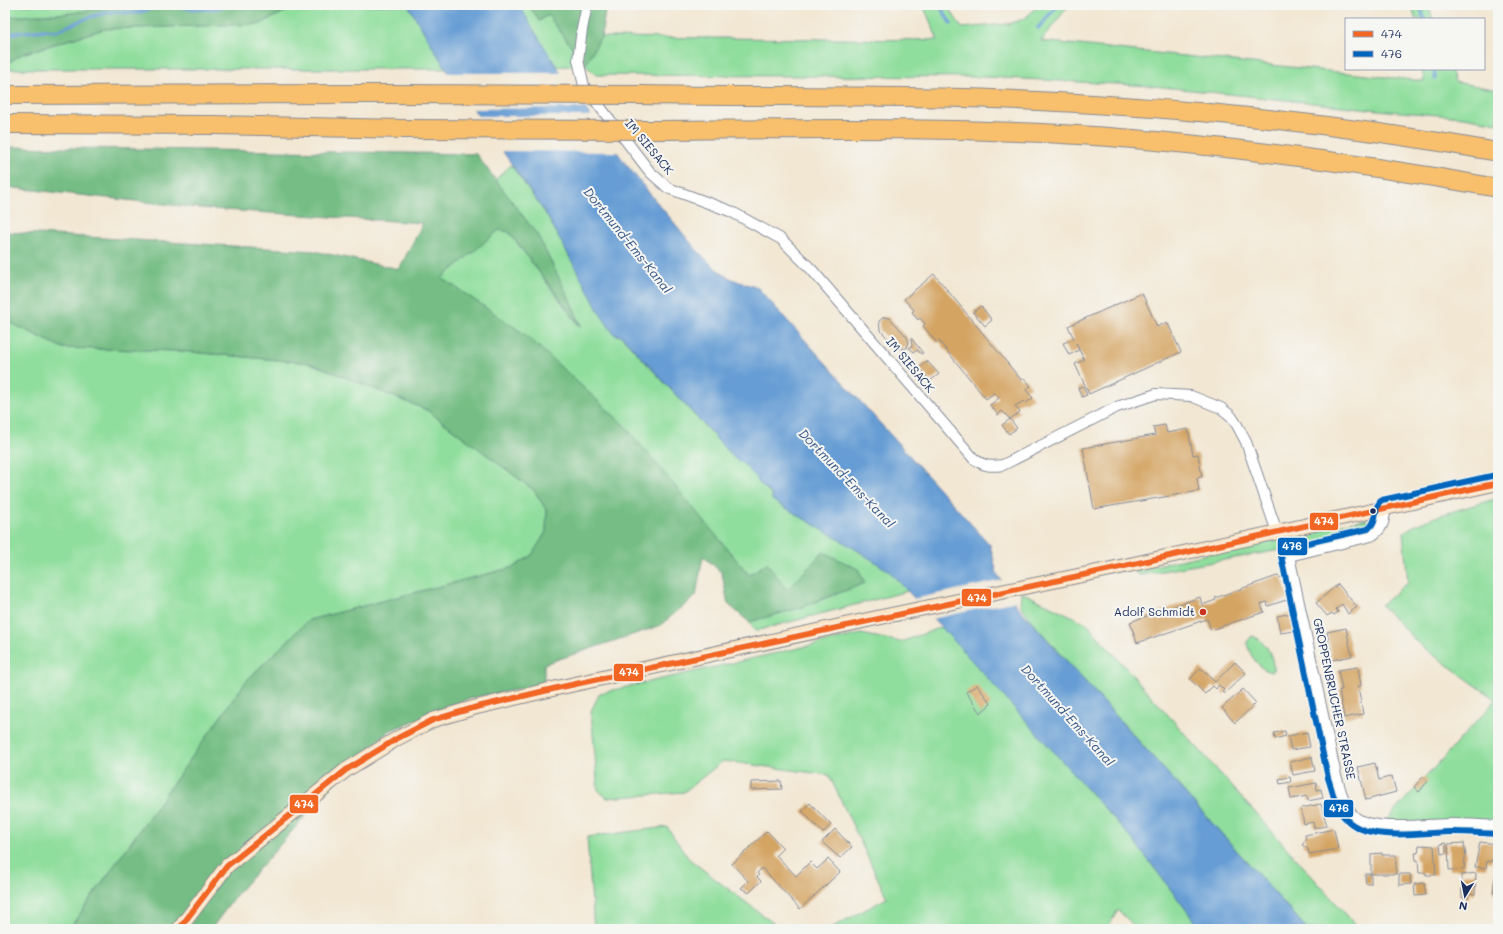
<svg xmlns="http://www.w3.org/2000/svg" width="1503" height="934" font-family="Mali,sans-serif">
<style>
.green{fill:#90de9d;stroke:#56867e}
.forest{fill:#74bd84;stroke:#487671}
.water{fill:#669dd4;stroke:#406699}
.pier{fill:#f2e7d3}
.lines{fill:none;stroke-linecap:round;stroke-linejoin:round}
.stream{stroke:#669dd4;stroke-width:3.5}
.building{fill:#d4a463}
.street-casing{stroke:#868b98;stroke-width:12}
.secondary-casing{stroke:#868b98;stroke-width:16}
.highway-casing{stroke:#868b98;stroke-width:20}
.street{stroke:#fff;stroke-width:10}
.secondary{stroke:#fce5c4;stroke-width:14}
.highway{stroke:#f8bf6c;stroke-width:18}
.highway-bridge-casing{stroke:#868b98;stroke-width:20;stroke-linecap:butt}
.highway-bridge{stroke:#f8bf6c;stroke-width:18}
.bus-1-casing{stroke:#f6f6f2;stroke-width:9}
.bus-2-casing{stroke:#f6f6f2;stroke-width:9}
.bus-1{stroke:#f26522;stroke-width:6}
.bus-2{stroke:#0065bd;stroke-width:6}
.bus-dot{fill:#1b2f5e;stroke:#f6f6f2;stroke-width:1.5}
.poi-dot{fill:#c8321e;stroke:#f6f6f2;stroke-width:1.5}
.labels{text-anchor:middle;stroke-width:4;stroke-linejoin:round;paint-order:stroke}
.street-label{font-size:12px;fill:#1b2f5e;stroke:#f6f6f2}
.poi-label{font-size:12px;fill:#1b2f5e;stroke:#f6f6f2;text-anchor:end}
.water-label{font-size:13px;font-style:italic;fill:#355687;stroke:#f6f6f2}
.line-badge{stroke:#f6f6f2;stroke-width:1.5}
.badge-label{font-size:11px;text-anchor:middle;font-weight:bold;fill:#fff}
</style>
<rect width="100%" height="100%" fill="#f6f6f2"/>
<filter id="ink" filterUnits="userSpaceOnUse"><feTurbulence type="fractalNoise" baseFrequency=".025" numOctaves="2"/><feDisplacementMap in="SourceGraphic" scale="8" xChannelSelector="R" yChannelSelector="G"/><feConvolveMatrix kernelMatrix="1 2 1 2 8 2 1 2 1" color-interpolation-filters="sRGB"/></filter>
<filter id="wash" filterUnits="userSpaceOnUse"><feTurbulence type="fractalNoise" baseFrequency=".012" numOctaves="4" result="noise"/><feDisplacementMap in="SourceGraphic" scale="16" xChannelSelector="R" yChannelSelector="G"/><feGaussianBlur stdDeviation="0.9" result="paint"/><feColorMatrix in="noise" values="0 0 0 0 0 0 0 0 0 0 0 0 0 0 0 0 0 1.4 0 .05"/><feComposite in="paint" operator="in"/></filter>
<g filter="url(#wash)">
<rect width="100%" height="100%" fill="#f2e7d3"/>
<!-- green -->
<path class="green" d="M5,5H127L73,13L5,17Z
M298,5H408L446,69H5V65L22,54L104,29L260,24Z
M519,5H529L539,21L548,15L585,64L601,37L938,40L923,5H947L962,28L1008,24L1024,19L1039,5H1069L1041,41L1424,81L1422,69H1451L1455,82L1498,90V123L1463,117L1388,111L1153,86L986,77L596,75L585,65L555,67Z
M1412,5H1428L1433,19H1415Z
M511,165L548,217L601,315L614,334L621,336L737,461L739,459L759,480L757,481L772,496L773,500L857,550L889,571L908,591L755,631L749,622L799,608L865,583L787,591L749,575L714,534L441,278L499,230L509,232L580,327L538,236L495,180Z
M5,320L63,348L180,351L310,363L427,410L534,490L547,511L546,532L532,555L514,567L309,620L247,680L69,929H5Z
M1498,498V826H1381L1496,700L1420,645L1381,605L1408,582L1403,533C1421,518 1473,506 1498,498Z
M1366,519L1371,523L1370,528L1308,545L1140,575L1134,572L1135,570Z
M1021,592L1086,623L1359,929H1307L1034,624L1020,605Z
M942,627L1133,840L1201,929H1137L1118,910L1107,929H829L887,898L829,775L723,761L684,792L607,798L598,790L591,711L600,693L861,634L901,642Z
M1252,636C1266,640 1274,657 1273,670L1271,672C1259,670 1248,653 1247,642Z
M667,827L689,859L781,929H594L587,837Z"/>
<!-- forest -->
<path class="forest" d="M127,5H298L260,24L104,29L22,54L5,65V17L73,13Z
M529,5H606L601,37L585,65L548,15L539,21Z
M5,147L476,154L538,236L571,302L582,328L509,232L499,230L442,278L526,335L624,425L749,575L767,563L787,590L823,552L858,569L865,583L799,608L749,622L728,604L722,573L703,556L696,596L659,626L544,664V685L470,698L389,731L349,766L237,894L211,929H69L247,680L309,620L514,567L532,555L546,532L547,511L534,490L427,410L310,363L180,351L63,348L5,320V232L314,251L399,269L423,223L210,209L5,187Z"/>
<!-- water -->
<path class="water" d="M408,5H519C563,81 614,153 671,219C687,238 703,260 723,274C734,281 745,284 757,287L990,545L997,574L1017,606L1307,929H1201L1133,840L955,642L889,571L857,550L772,500V495L757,481L758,479L739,460L737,461L622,336L614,334L601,315L548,217L446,69Z"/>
<!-- pier -->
<path class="pier" d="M446,73H562L587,108L470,109Z
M475,116H593L618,152L499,151Z
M1003,580L1016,601L931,619L913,599Z"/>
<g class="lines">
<!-- stream -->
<path class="stream" d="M167,5C183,8 212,13 226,5
M939,5L951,24
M1420,5L1424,19
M1038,28L1058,5
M5,34L45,30L56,31L90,17L110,12L137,13L162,5
M1434,69L1435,78"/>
</g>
<g id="blocks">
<!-- building -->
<path class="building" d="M934,274L1018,376L1021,380L1024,378L1031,386L1026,390L1033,398L1026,403L1024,401L1015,406L1020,412L1010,419L1002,411L998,415L990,405L999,398L994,393L986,399L939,341L937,343L923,326L925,324L920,318L918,320L912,312L914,310L904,299Z
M1142,293L1157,327L1167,322L1181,352L1089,394L1075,364L1084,360L1076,343L1079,350L1069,355L1063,343L1074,339L1068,326Z
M981,306L992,320L985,326L973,312Z
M884,317L890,318L907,337L909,342L907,348L898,349L880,330L879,321Z
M911,338L923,353L921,354L918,350L914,352L909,348L912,346Z
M927,361L939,374L930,381L919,368Z
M1083,386L1087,395L1082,397L1078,388Z
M1010,419L1017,428L1009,434L1002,425Z
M1165,425L1167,433L1188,429L1193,455L1198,454L1202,477L1197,478L1199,491L1094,509L1083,448L1155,435L1153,427Z
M1277,576L1282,578L1289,599L1268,606L1267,602L1261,604L1264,612L1211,630L1207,619L1137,643L1130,622L1200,597L1202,605L1216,600L1215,598Z
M1338,584L1357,607L1348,614L1342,604L1336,609L1338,612L1334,615L1332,613L1327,616L1316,603Z
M1292,613L1295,631L1280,633L1277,616Z
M1346,628L1352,656L1332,660L1327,632Z
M1235,662L1246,673L1224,694L1222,692L1224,690L1219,685L1216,689L1213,686L1205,694L1190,679L1201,668L1215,682Z
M1358,667L1361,686H1358L1363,714L1344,718L1339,690H1342L1338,670Z
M977,685L991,704L980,713L966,692Z
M1243,689L1256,703L1235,723L1222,708Z
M1285,731L1286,736L1275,739L1274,733Z
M1307,732L1310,747L1291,750L1288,736Z
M1312,757L1315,771L1293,775L1290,762Z
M1375,763L1379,780L1392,776L1396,792L1366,800L1358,767Z
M1290,777L1291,782L1280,784L1279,779Z
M1423,777L1428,781L1419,792L1414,787Z
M781,781L782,789L751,790V782Z
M1316,783L1317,790L1321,789L1323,798L1308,801L1307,796L1291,799L1289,788Z
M810,803L831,825L823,833L802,811Z
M1321,804L1327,826L1314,828L1313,822L1304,824L1301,808Z
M835,829L852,847L840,858L822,842Z
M1334,829L1338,849L1309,854L1308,849L1302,845L1306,840L1305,835Z
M767,831L783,848L776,855L796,876L810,862L817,869L828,859L840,872L800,909L762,868L757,873L759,875L757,877L761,881L749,893L741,888L748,881L732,864Z
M1480,842L1498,844V869H1496L1497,860L1492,859L1491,862L1487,861L1486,868L1475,867Z
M1446,843V853L1441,854L1440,844Z
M1464,843L1466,857H1465L1464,869L1449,870L1448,844Z
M1419,845L1434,846L1436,875H1426V873H1419L1418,860H1416L1415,853H1418Z
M1382,853V855H1396V874H1371V854Z
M1476,873L1475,894L1469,893L1468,898H1462L1461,875Z
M1365,874H1371V884H1366Z
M1399,874H1410L1411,884L1399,885Z
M1495,876H1498V894L1493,893Z
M1424,883L1426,895L1415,896L1414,884Z"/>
</g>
</g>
<g filter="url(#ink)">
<use href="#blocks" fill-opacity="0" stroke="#868b98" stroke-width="1"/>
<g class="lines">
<!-- street casing -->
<g class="street-casing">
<path id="street" d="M587,5L582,29L578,60L584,86L650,172L668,188L730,211L781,239L812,270L974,459C984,466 990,467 1003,465L1117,407L1156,394L1191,396L1221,408L1231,416L1237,425L1246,442L1277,532
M1385,508C1385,521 1382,530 1371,536L1289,556L1336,776C1341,789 1343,808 1355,817C1372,832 1429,824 1452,824C1467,824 1483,825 1498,826"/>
</g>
<!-- secondary casing -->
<g class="secondary-casing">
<path id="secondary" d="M179,929L227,866L346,770L398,738L433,720L473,708L557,688L872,619L1111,569L1498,483"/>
</g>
<!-- highway casing -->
<g class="highway-casing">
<path id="highway" d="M5,95L384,94
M642,95C758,97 875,95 992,99C1161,105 1331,122 1498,152
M5,124L214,125L404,129
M653,130C805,129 958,126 1109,137C1239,147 1370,165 1498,188"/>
</g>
<!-- street -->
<use href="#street" class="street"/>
<!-- secondary -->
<use href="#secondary" class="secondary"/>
<!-- highway -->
<use href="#highway" class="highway"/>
<!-- highway-bridge casing -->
<g class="highway-bridge-casing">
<path id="highway-bridge" d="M384,94L642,95
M404,129L653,130"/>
</g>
<!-- highway-bridge -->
<use href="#highway-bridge" class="highway-bridge"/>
<!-- bus-1 casing -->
<g class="bus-1-casing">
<path id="bus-1" d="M179,929L227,866L346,770L398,738L433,720L473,708L557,688L1111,569L1498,483"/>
</g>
<!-- bus-2 casing -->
<g class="bus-2-casing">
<path id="bus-2" d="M1496,475L1382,500C1372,506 1380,520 1368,529L1286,548L1283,551L1281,556L1328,778C1333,792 1335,808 1346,819C1368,843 1422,832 1452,832C1467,832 1482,833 1497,834"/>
</g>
<!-- bus-1 -->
<use href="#bus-1" class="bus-1"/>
<!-- bus-2 -->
<use href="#bus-2" class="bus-2"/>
</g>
</g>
<!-- markers -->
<circle class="bus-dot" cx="1373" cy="511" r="3.5"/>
<circle class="poi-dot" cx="1203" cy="612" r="4"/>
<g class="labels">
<!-- street labels -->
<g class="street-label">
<text transform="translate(649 147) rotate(50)" y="4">IM SIESACK</text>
<text transform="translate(910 365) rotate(50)" y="4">IM SIESACK</text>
<text transform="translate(1334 699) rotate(78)" y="4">GROPPENBRUCHER STRASSE</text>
</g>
<!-- poi labels -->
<g class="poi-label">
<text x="1195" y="616">Adolf Schmidt</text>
</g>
<!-- water labels -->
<g class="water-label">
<text transform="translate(628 240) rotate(51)" y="5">Dortmund-Ems-Kanal</text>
<text transform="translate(847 478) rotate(46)" y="5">Dortmund-Ems-Kanal</text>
<text transform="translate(1068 715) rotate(48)" y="5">Dortmund-Ems-Kanal</text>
</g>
</g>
<g class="line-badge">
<rect x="1309" y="512" width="30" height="19" rx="4" fill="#f26522"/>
<rect x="1277" y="537" width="31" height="19" rx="4" fill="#0065bd"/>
<rect x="961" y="588" width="31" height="19" rx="4" fill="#f26522"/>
<rect x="613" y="663" width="31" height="19" rx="4" fill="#f26522"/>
<rect x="289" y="794" width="30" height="20" rx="4" fill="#f26522"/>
<rect x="1323" y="799" width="31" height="19" rx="4" fill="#0065bd"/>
</g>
<g class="badge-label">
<text x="1324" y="525">474</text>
<text x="1292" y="550">476</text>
<text x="977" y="602">474</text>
<text x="629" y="676">474</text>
<text x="304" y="808">474</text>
<text x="1339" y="812">476</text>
</g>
<!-- margin -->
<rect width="1503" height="934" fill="none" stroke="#f6f6f2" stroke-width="20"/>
<!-- legend -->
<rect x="1345" y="18" width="140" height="52" fill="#f6f6f2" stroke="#9ea6b7"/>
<rect x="1353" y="31" width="20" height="6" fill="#f26522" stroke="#9ea6b7"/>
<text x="1381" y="38" font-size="12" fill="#1b2f5e">474</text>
<rect x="1353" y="51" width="20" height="6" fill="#0065bd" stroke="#9ea6b7"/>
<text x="1381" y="58" font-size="12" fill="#1b2f5e">476</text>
<!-- north arrow -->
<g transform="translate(1465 896) rotate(190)" stroke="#f6f6f2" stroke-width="3" paint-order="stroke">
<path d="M0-3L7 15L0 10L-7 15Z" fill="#1b2f5e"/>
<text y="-6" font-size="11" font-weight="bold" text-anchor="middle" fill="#1b2f5e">N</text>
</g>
</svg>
